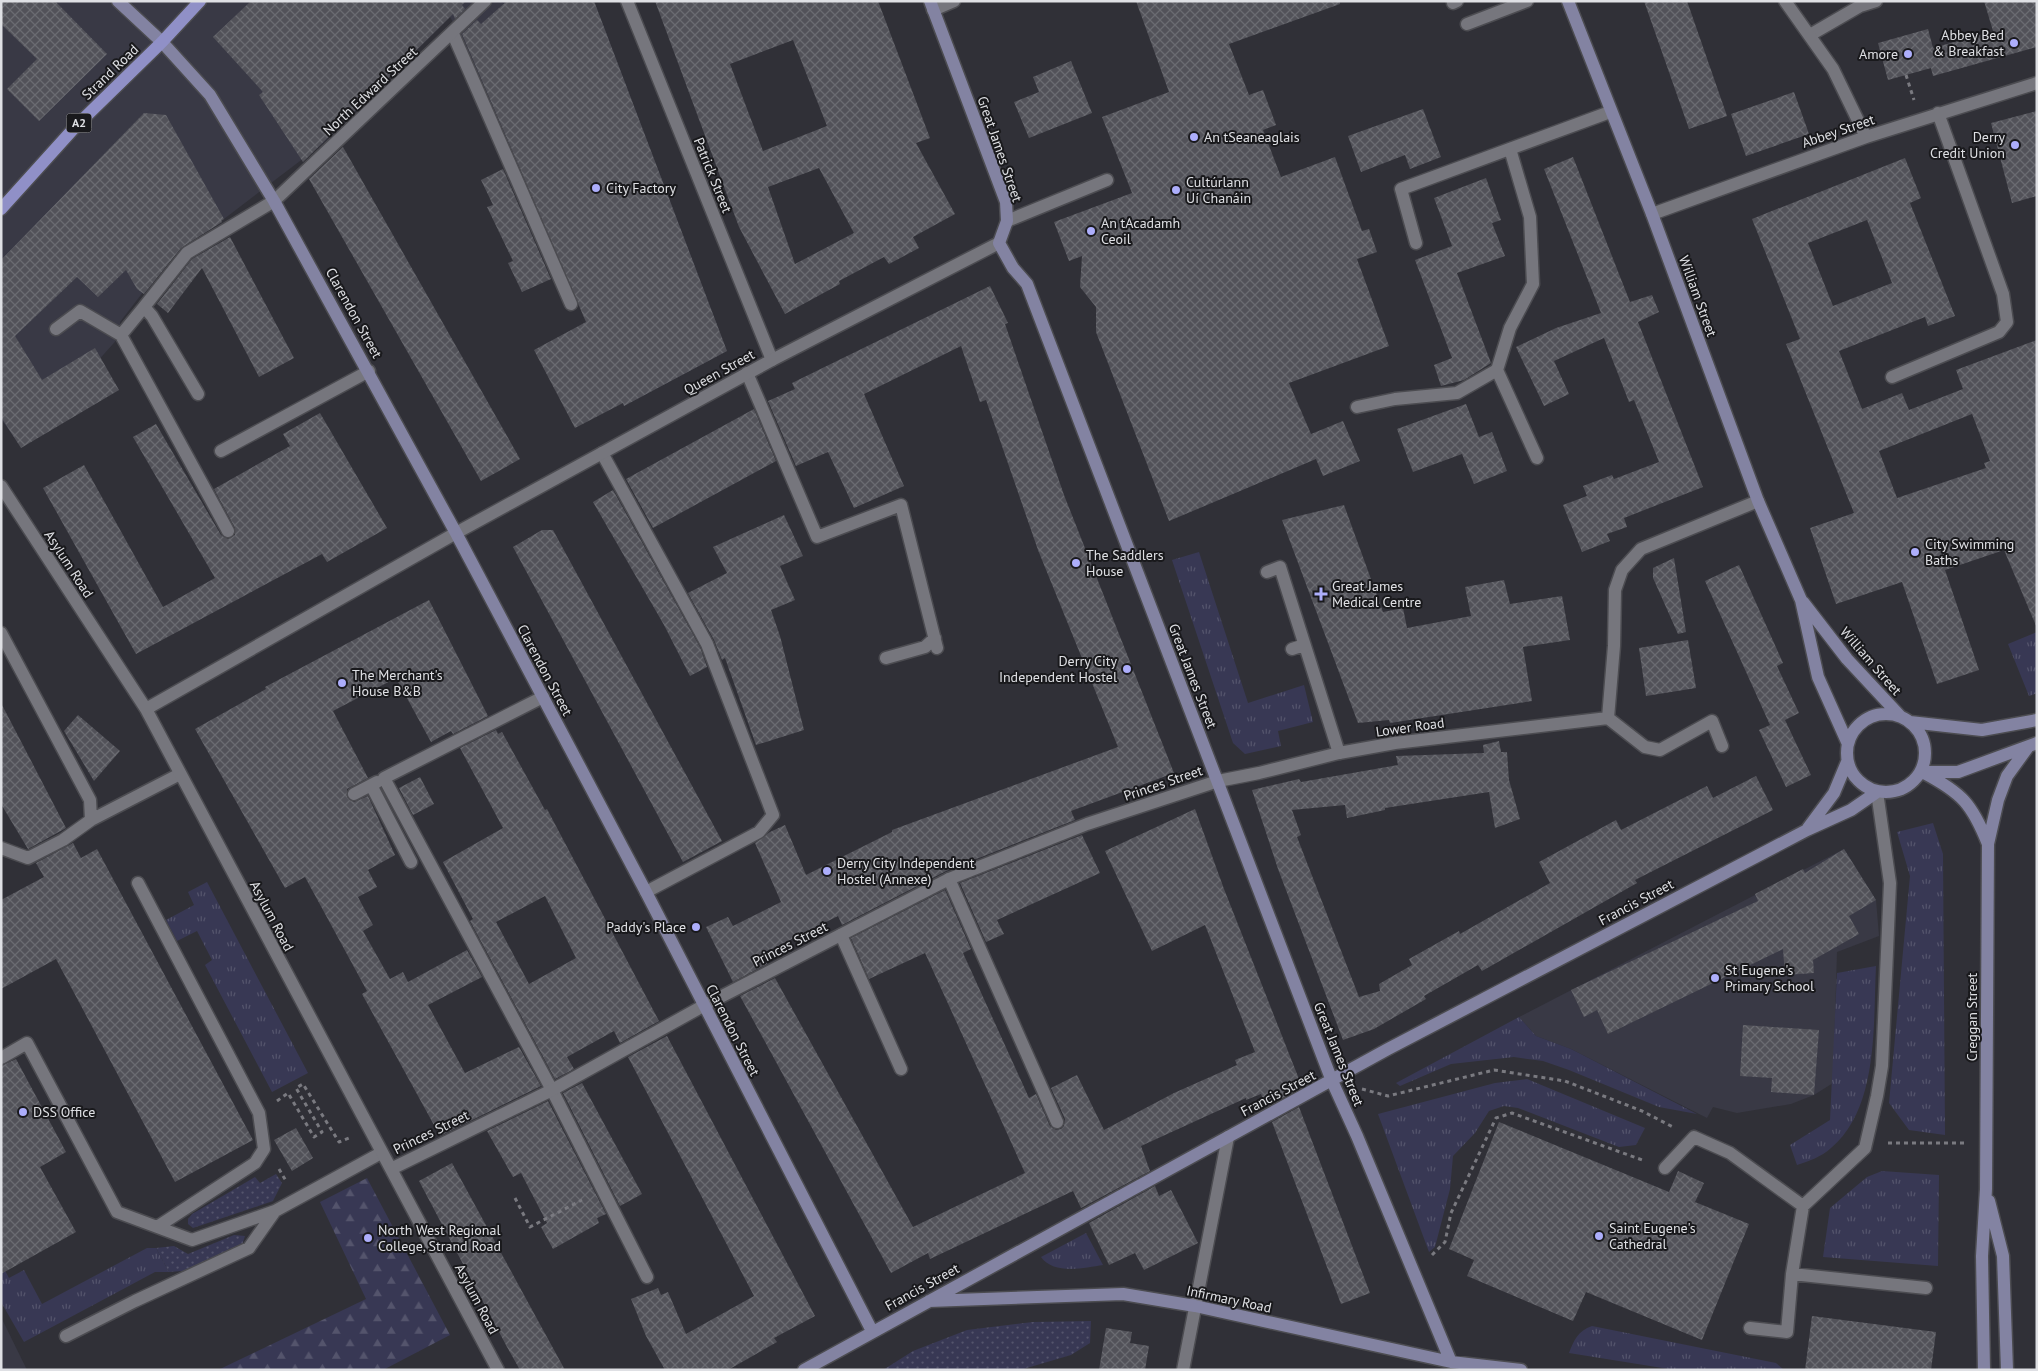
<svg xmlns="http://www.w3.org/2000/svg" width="2038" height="1371" font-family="'PT Sans',sans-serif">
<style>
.built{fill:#393945}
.grass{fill:url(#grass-tufts)}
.forest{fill:url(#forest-firs)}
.park{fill:url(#park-dots)}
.building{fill:url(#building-cross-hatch);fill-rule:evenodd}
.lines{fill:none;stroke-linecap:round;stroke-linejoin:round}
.service-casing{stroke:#4c4c51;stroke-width:15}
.pedestrian-casing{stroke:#4c4c51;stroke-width:15}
.minor-casing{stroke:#4c4c51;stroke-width:15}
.tertiary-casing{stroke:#4c4c51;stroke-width:15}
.secondary-casing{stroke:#4c4c51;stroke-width:15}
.primary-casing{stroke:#4c4c51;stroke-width:15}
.path{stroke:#7a7a80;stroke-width:3;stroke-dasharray:4 4;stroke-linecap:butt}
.service{stroke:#76767d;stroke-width:12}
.pedestrian{stroke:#76767d;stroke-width:12}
.minor{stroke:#76767d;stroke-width:12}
.tertiary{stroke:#76767d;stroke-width:12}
.secondary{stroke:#8383a2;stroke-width:12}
.primary{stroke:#9090c7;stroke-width:12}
.poi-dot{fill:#adaefb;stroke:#19191c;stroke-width:2}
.labels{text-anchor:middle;stroke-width:4;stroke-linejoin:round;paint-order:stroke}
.shield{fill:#19191c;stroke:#a4a4a8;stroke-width:1}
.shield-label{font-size:12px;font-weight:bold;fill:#dfe0e4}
.poi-label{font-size:14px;fill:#dfe0e4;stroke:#19191c;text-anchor:start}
.street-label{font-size:14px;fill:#dfe0e4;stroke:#19191c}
</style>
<defs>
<pattern id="grass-tufts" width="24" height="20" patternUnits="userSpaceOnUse" patternTransform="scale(1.25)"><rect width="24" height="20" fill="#383854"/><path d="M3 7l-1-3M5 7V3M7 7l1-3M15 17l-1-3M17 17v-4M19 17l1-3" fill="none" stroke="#54546c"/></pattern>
<pattern id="forest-firs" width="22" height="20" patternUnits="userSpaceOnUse" patternTransform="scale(1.25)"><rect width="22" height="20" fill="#383854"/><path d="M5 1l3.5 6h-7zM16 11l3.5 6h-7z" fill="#54546c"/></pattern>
<pattern id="park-dots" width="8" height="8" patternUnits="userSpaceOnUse" patternTransform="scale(1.25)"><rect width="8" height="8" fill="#383854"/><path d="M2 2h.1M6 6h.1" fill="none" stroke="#54546c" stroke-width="1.8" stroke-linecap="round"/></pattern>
<pattern id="building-cross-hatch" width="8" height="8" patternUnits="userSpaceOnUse" patternTransform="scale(1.25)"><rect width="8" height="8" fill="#525259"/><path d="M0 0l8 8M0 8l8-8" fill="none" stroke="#6a6b71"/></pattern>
</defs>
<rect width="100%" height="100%" fill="#303037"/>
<!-- built -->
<path class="built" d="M1,1H594L727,351L624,406L463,39L450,17L321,145L224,219L181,243L120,322L121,335L21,447L1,419Z
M1844,849L1876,900L1879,936L1837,952L1833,1083L1814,1095L1791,1104L1737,1113L1713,1107L1707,1118L1571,1049L1536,1036L1519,1017Z
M1,1317L27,1370H1Z"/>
<!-- grass -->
<path class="grass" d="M1199,552L1248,703L1304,685L1313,722L1278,731L1281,746L1245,754L1233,743L1172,560Z
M2037,632V693L2029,696L2008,644Z
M1933,823L1943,854L1945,1135L1909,1130L1889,1103L1910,876L1897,832Z
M207,882L308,1073L272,1092L205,965L212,960L197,931L177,941L166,920L194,905L188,892Z
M1876,966C1873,1024 1879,1108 1831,1148C1821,1157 1809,1161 1797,1165L1790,1145L1830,1120L1837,973Z
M1519,1017L1536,1036L1571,1049L1697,1114L1659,1107L1569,1070L1543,1061L1514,1057L1451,1064L1400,1086L1396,1083Z
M1527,1079L1645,1128L1636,1145L1619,1147L1518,1108L1504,1106L1489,1111L1475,1133L1453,1156L1450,1189L1435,1247L1429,1252L1378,1114L1495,1083Z
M1882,1171L1939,1175L1938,1266L1823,1257L1830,1208L1867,1177Z
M1086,1233L1103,1265C1084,1268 1054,1275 1041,1257Z
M147,1248H156L169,1272H155L24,1342L1,1302V1263L9,1278L24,1270L42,1304Z
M1592,1326L1776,1363L1784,1370H1675L1569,1353C1574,1340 1578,1331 1592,1326Z"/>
<!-- forest -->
<path class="forest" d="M367,1178L450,1335L383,1370H218L366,1299L320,1202Z"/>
<!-- park -->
<path class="park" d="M276,1174L282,1183L273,1201L193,1228L188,1224V1219L192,1214L255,1177L260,1183Z
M234,1235L245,1236L241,1248L195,1270L169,1272L156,1248L174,1246L188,1254Z
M1091,1321L1090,1343L1071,1355L1020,1370H883L913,1351L967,1330L1033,1322Z"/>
<!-- building -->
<path class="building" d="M1,1H55L107,54L39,121L7,89L37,59L1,24Z
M251,1H466L462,5L465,9L455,19L453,14L303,162L259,95L263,92L213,37Z
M507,1H594L727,351L624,406L623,403L575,428L534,350L586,322L462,34L477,20L481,24Z
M655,1H878L930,138L916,143L955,214L913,237L919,248L889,264L884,257L839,281L840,284L785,314L739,227ZM793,40L827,126L763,151L730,64ZM819,168L854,233L795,264L768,187Z
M1136,1H1340V4L1229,44L1249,95L1263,90L1276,125L1263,130L1281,177L1335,157L1362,231L1369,229L1377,252L1357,259L1389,346L1289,383L1311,434L1343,421L1360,461L1323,476L1316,459L1169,521L1096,332V307L1080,287L1082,256L1069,261L1054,222L1132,193L1102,117L1169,92Z
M1644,1H1687L1727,116L1689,129Z
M1984,1H2037V47L1933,76L1931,68L1888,80L1878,43L1928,29L1933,48L1993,31Z
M1071,61L1092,113L1029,138L1014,102L1039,92L1033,77Z
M1794,92L1809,134L1746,156L1731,114Z
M1423,109L1441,157L1410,169L1405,155L1361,172L1348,136Z
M2037,111V196L2012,203L1991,123Z
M144,113L166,115L224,219L221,221L222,222L181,248L144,294L137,289L126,270L98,297L77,277L15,336L42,380L95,348L119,390L21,448L1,417V260Z
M343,147L520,459L481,481L309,179Z
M1573,157L1630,302L1652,295L1659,312L1638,322L1703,487L1624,518L1627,527L1607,534L1610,541L1582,552L1563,505L1587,496L1583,486L1612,475L1614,479L1659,462L1634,400L1629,402L1604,338L1554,361L1569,394L1544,406L1516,347L1556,328L1601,313L1544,169Z
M1905,158L1921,198L1910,203L1955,316L1928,326L1925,317L1839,351L1862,409L1902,393L1909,410L1963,389L1956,370L2037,340V628L2004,550L1945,570L1979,670L1937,684L1902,582L1836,604L1810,528L1854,513L1786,344L1800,339L1752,219ZM1867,220L1892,283L1833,306L1808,243ZM1972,414L1990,461L1984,463L1986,468L1897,498L1879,451Z
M503,169L551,279L522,292L508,263L513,261L487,207L493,205L481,180Z
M1486,178L1501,220L1492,223L1505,256L1457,273L1491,363L1464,380L1441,386L1434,365L1452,358L1415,260L1452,246L1434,198Z
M230,237L294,358L259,377L202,268L168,313L157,304L192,259Z
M990,286L1008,323L1005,324L1064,495L1174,773L1071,811L1075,820L946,871L842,925L838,916L762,954L767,964L733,982L706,927L728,917L733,926L781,902L755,843L770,832L785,825L806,875L892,832V830L1118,747L1038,550L986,400L980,402L961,346L864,394L904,486L854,508L828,452L796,466L768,401L795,389L792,383Z
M1466,404L1479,437L1492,432L1507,471L1474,484L1462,454L1413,472L1397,429Z
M754,409L776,461L653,528L626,479Z
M320,413L387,528L327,562L322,554L136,654L43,488L84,465L163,607L215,578L133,437L156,424L221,535L228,539L235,535V528L214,489L290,446L283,434Z
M613,490L700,647L707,667L690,676L664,625L593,502Z
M1344,505L1383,612L1403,608L1407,628L1471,616L1465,587L1504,580L1510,604L1562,596L1570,640L1523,647L1532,701L1390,723L1389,720L1358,723L1282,520Z
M784,515L803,556L780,566L795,600L771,610L780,636L804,730L756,745L725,658L722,660L714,640L688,593L727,573L713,547Z
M542,530H553L722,841L683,862L513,547Z
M1674,558L1686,632L1678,634L1653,578V568Z
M1739,565L1783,663L1777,666L1799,713L1785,720L1811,775L1786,787L1759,730L1770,725L1705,581Z
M429,600L488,716L453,734L451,731L431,742L396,678L333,711L368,778L347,789V797L354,802L368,796L395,855L368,870L377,887L358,897L373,925L363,931L390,979L403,972L408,982L467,950L482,977L428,1005L465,1073L519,1047L541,1086L440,1136L362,994L367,991L305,877L285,888L195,729L266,689L265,687Z
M1688,640L1696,688L1646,696L1639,648Z
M1,703L66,828L28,849L1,804Z
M78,715L120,751L94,781L64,731Z
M496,730L498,734L502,732L545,810L547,809L659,1021L620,1043L614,1031L567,1057L574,1069L555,1079L470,921L473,919L443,862L503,828L460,748ZM545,896L576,958L529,984L496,922Z
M1499,741L1501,752H1507L1509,780L1520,819L1495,828L1489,792L1385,808V810L1347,818L1345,805L1292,810L1301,835L1297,837L1359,997L1380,991L1379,984L1412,965L1409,959L1459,931L1460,934L1550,883L1539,862L1616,820L1621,830L1707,786L1713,798L1756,776L1773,810L1635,880L1637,883L1482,971L1478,965L1424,996L1426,999L1374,1029L1343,1040L1278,869L1252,790L1299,779L1301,782L1398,765L1396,756L1484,753L1483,745Z
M420,777L434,804L413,815L399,788Z
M1195,809L1224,889L1299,1079L1290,1083L1294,1092L1266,1107L1261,1094L1246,1100V1098L1141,1146L1150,1171L1081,1208L1073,1191L930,1259L928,1253L891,1273L740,996L775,978L913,1227L1025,1173L925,953L869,979L851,938L945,890L971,949L963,953L1029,1098L1036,1094L1050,1126L1056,1130L1061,1129L1064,1126L1065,1119L1051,1088L1077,1075L1104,1130L1174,1093L1237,1065L1235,1060L1255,1052L1205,925L1152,951L1105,851Z
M1082,835L1100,873L997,920L1004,934L986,942L960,883Z
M73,843L81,858L97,849L253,1140L175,1182L56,959L1,989V900L44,877L36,863Z
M1844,849L1876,900L1849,916L1859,934L1813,960L1814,973L1785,975L1783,949L1608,1034L1597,1010L1584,1017L1571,990L1758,901L1755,894L1803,869L1805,873Z
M1743,1025L1819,1030L1814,1095L1771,1092L1772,1078L1740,1076Z
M667,1036L815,1316L774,1338L777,1342L728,1370H665L646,1336L631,1299L658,1288L661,1295L668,1292L686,1334L754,1296L628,1057Z
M16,1059L66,1152L40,1167L76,1232L1,1274V1066Z
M582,1083L642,1194L620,1206L563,1093Z
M548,1101L606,1214L597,1218L599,1223L553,1249L541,1227L547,1223L521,1173L513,1177L487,1131Z
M1299,1107L1370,1293L1341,1304L1272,1122Z
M1499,1122L1669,1192L1678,1171L1704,1183L1695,1202L1749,1224L1702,1340L1586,1292L1573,1321L1467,1276L1474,1260L1449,1249Z
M296,1128L313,1158L292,1171L274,1140Z
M452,1163L542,1328L565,1370H520L507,1347L419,1181Z
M1155,1186L1159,1196L1171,1190L1198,1243L1144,1270L1135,1253L1109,1265L1089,1223Z
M1812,1316L1936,1332L1931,1370H1805Z
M1106,1328L1132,1332L1130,1343L1149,1346L1145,1370H1099Z"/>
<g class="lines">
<!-- service casing -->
<g class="service-casing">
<path id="service" d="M1453,3L1457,1
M933,10L954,1
M1467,24L1527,1
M453,34L571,304
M1007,221L1107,180
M56,329L80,311L121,335L144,307
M121,335L228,531
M747,373L817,537L901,505L937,648
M198,394L152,316L144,307L187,253L274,201
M221,451L369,371
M602,453L707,644L773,815L759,832L646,892
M1267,572L1280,567L1339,753
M1,633L90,800L91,820L63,840L28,858L1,848
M1292,649L1304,645
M886,658L925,647L935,638
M543,697L384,778L552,1090L647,1277
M371,785L411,862
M354,794L377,782
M91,820L180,774
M949,879L1057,1122
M138,883L259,1113L264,1149L255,1163L157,1227
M841,935L901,1069
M1,1058L27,1043L117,1212L192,1240L275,1211
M1665,1168L1694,1137L1730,1153L1803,1206L1792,1274L1787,1332L1750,1328
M1803,1206L1865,1148L1877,1096L1882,1066L1890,883L1877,792
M1792,1274L1926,1288
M66,1336L135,1301L249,1248L275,1211L381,1153
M1183,1370L1228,1137"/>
</g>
<!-- pedestrian casing -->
<g class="pedestrian-casing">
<path id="pedestrian" d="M1810,35L1860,6L1876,1"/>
</g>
<!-- minor casing -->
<g class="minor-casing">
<path id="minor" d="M627,1L772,360
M1785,1L1833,69L1866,137
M274,201L485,1
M1652,214L1866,137L2037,83
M1416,243L1401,189L1610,112
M1497,370L1537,458
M1892,377L1999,332L2007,322L2003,294L1938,113
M1357,407L1395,399L1457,393L1497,370L1510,328L1533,284L1530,217L1510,149
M1,486L146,709L498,1370
M146,709L456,533
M1608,718L1645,747L1660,750L1712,721L1722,746
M391,1169L552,1090L703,1006L949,879L1087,824L1218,781L1259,773L1339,753L1395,743L1608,718L1614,646L1615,590L1622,570L1641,549L1758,501"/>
</g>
<!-- tertiary casing -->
<g class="tertiary-casing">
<path id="tertiary" d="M456,533L772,360L999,243"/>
</g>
<!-- secondary casing -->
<g class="secondary-casing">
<path id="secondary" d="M118,1L162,42L210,95L274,201L456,533L646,892L872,1331
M930,1L1006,202L1007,221L999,243L1013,268L1027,284L1332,1081L1357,1136L1451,1362
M1568,1L1652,214L1758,501L1801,600L1818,677L1848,744
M1803,602L1847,659L1901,717
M1847 753a39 39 0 1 1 78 0a39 39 0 1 1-78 0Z
M1910,722L1982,730L2037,720
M1921,772H1958L2037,743
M1924,773C1962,793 1972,804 1988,844
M1808,828L1834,793L1847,762
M1989,1201L2003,1256L2007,1370
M929,1301L1123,1294L1195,1306L1451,1362L1521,1370
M804,1370L1388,1049L1807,830L1851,810L1877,792
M1984,1370L1982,1256L1986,1189L1988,844L1998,800L2007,776L2028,747"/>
</g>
<!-- primary casing -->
<g class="primary-casing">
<path id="primary" d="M1,209L76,126L162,42L200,1"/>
</g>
<!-- path -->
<path class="path" d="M1906,75L1914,100
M1362,1089L1388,1096L1494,1070L1565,1081L1642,1111L1673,1127
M277,1101L288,1093L314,1137L322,1132L296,1088L303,1084L339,1142L349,1138
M1888,1143H1964
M279,1169L286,1181
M515,1198L530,1227L582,1200
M1432,1255L1445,1242L1451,1213L1496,1118L1512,1113L1645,1161"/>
<!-- service -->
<use href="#service" class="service"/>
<!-- pedestrian -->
<use href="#pedestrian" class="pedestrian"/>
<!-- minor -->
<use href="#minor" class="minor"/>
<!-- tertiary -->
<use href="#tertiary" class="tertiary"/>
<!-- secondary -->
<use href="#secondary" class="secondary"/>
<!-- primary -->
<use href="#primary" class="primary"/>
</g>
<!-- markers -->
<g class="poi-dot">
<circle cx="2014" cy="43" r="5"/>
<circle cx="1908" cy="54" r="5"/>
<circle cx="1194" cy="137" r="5"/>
<circle cx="2015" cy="145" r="5"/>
<circle cx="596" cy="188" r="5"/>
<circle cx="1176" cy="190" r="5"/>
<circle cx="1091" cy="231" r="5"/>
<circle cx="1915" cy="552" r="5"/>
<circle cx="1076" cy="563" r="5"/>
<path d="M1318.5 586.5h5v5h5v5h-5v5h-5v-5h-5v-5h5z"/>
<circle cx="1127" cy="669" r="5"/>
<circle cx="342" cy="683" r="5"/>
<circle cx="827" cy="871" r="5"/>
<circle cx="696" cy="927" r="5"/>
<circle cx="1715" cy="978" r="5"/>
<circle cx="23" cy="1112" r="5"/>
<circle cx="1599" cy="1236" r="5"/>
<circle cx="368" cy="1238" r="5"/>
</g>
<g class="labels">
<!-- shield labels -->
<rect class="shield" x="66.5" y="113.5" width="25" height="19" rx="4"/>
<g class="shield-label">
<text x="79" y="127">A2</text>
</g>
<!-- poi labels -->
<g class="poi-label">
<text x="2004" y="40" text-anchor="end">Abbey Bed<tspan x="2004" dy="16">&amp; Breakfast</tspan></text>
<text x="1898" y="59" text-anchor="end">Amore</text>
<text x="1204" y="142">An tSeaneaglais</text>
<text x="2005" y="142" text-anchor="end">Derry<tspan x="2005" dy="16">Credit Union</tspan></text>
<text x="1186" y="187">Cultúrlann<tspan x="1186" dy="16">Uí Chanáin</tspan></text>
<text x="606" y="193">City Factory</text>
<text x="1101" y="228">An tAcadamh<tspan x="1101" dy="16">Ceoil</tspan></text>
<text x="1925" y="549">City Swimming<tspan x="1925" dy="16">Baths</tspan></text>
<text x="1086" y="560">The Saddlers<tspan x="1086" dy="16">House</tspan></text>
<text x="1332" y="591">Great James<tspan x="1332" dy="16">Medical Centre</tspan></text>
<text x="1117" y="666" text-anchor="end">Derry City<tspan x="1117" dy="16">Independent Hostel</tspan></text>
<text x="352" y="680">The Merchant's<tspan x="352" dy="16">House B&amp;B</tspan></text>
<text x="837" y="868">Derry City Independent<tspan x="837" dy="16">Hostel (Annexe)</tspan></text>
<text x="686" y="932" text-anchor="end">Paddy's Place</text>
<text x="1725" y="975">St Eugene's<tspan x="1725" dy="16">Primary School</tspan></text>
<text x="33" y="1117">DSS Office</text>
<text x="1609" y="1233">Saint Eugene's<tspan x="1609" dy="16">Cathedral</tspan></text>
<text x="378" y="1235">North West Regional<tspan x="378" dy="16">College, Strand Road</tspan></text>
</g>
<!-- street labels -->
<g class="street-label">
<text transform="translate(110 72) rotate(-44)" y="5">Strand Road</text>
<text transform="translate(370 91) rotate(-43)" y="5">North Edward Street</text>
<text transform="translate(1838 131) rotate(-19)" y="5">Abbey Street</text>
<text transform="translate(1000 149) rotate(71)" y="5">Great James Street</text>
<text transform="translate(713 175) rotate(68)" y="5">Patrick Street</text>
<text transform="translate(1698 296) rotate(70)" y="5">William Street</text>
<text transform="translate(354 313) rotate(61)" y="5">Clarendon Street</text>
<text transform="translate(719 372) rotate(-29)" y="5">Queen Street</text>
<text transform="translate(69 564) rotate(57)" y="5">Asylum Road</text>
<text transform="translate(1871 661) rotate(49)" y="5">William Street</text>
<text transform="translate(545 670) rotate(62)" y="5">Clarendon Street</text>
<text transform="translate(1193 676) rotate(69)" y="5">Great James Street</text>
<text transform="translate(1410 727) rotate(-8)" y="5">Lower Road</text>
<text transform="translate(1163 783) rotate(-19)" y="5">Princes Street</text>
<text transform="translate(1636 902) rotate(-28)" y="5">Francis Street</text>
<text transform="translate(272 916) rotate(62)" y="5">Asylum Road</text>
<text transform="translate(790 944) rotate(-27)" y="5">Princes Street</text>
<text transform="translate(1972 1017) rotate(-90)" y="5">Creggan Street</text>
<text transform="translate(733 1030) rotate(63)" y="5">Clarendon Street</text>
<text transform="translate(1339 1054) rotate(68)" y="5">Great James Street</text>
<text transform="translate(1278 1093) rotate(-28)" y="5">Francis Street</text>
<text transform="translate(431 1132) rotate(-26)" y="5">Princes Street</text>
<text transform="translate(922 1287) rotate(-29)" y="5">Francis Street</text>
<text transform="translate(477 1299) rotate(62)" y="5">Asylum Road</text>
<text transform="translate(1229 1299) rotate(12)" y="5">Infirmary Road</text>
</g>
</g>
<!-- border -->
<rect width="2038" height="1371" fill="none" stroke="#dfe0e4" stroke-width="5"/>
</svg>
